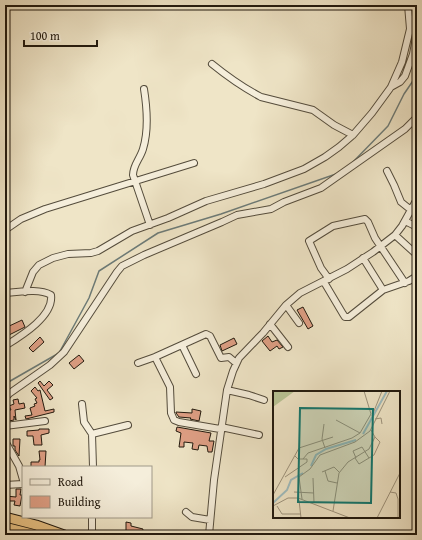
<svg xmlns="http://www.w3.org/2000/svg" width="422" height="540" font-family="'Gentium Book Plus',serif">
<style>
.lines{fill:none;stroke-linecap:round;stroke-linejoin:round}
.stream{stroke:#6c7b78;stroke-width:1.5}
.building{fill:#e0a086;stroke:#21190e}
.minor-casing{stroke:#544c3c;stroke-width:8}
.highway-casing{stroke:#21190e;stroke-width:11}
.minor{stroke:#f5eedb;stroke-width:6}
.highway{stroke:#e8c284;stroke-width:9}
.inset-river{fill:none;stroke:#9ebcbf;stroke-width:2}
.inset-road{fill:none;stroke:#9d937d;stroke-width:1}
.view{fill:#0f766e;fill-opacity:0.15;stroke:#0f766e;stroke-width:2}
.inset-edge{fill:none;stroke:#21190e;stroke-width:2}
</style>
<rect width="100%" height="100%" fill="#efe5c7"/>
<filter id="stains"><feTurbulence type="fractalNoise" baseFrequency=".005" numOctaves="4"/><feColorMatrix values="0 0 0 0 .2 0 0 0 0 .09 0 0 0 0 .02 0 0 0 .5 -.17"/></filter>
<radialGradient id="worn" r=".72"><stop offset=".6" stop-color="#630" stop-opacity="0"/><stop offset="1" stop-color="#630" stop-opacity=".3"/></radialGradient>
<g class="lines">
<!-- stream -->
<path class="stream" d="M352,163L388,126L404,94L417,75
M5,384L59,353L89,298L99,271L158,233L221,214L336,174"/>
</g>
<!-- building -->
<path class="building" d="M303,307L313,326L308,329L297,310Z
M22,320L25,327L7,336L5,328Z
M268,336L272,342L277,340L283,347L279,349L277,346L270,351L262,341Z
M40,337L44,342L33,352L29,348Z
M234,338L237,344L222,351L220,345Z
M79,355L84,361L74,369L69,363Z
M40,381L44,386L49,381L53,385L47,390L53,398L50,400L38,383Z
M35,387L38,391L40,390L45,411L54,409V412L26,419L25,416L32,415L30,408L35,406L34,404L37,403L35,399L37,398L31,391Z
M18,399L19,404L24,403L25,408L15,410L16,420L14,416V420L9,421L8,410H11L9,406L14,404L13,400Z
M192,409L201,411L199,421L190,419L191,418L179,417L176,413V412L192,413Z
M177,427L211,433L209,441H214L212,452H208L207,446L199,445L198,450L192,449L193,443L184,442V447H179L181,433L176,431Z
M39,429H49V433L41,435L42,445H34L33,436H27V431L39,430Z
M13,439H20L19,456L15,450V446H13Z
M39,451H46L45,467H31V462H39V460H40Z
M16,489H21L20,495H22L20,506L14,505L15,501H5V496L16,497Z
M126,522L131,523V526L143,529L142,534L126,532Z"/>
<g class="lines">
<!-- minor casing -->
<g class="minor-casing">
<path id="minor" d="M212,64C228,77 244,88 261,97L313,110L334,125L353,135
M391,87L400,82L405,76L413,54L417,32
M144,89C147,108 149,130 143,149C140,159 133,165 133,175L150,225
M387,171L394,185L401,202L411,210
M405,221L417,227
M5,230L21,219L45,209L194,163
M395,235L417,255
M363,258L383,290
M329,279L321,268L309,241L333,226L365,219L368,222L375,238L405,283
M324,282L343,314L345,317H349L383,290L409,281L417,276
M25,292L33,272L39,265L53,258L68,254L91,253L98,251L132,231L168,218L206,201L264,184L304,169L325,157L339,147L353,135L372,113L391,87L402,62L410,29L408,5
M5,293C19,292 39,288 51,295C54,316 21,336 5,346
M286,305L299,323
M270,324L288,347
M182,345L196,374
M155,357L170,387L171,413L174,420L179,422L220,429
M138,363L155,357L206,334L210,336L221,358L229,357L236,363
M227,390L249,395L264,400
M5,398L10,393L50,365L64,352L117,272L122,266L144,255L222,222L237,215L271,209L284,202L321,188L405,129L417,117
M82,404L84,422L92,434L93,467
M5,426L45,421
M221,427L259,435
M92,434L128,425
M5,441L19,466L23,480
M5,485L23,484
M186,512L192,517L210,520
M92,535V517
M209,535L214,480L227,390L233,371L239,358L263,333L286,305L300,293L347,269L373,252L395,235L402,226L417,199"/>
</g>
<!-- highway casing -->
<g class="highway-casing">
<path id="highway" d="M5,517L36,525L64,535
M5,527L37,535"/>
</g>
<!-- minor -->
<use href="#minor" class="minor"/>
<!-- highway -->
<use href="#highway" class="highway"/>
</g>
<!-- overview -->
<g transform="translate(273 391)">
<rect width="127" height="127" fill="#efe5c7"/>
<path d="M0,0H22L0,16Z" fill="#b9c596"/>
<path class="inset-river" d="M90,43L114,0M38,75L43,64L53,58L83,49M0,112L14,99L18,89L30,82"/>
<path class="inset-road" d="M99,25L109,0M102,28L108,27L109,33M63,29L87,42M51,33L49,48L52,57M82,67L86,73L101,64L107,51L102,46M83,67L80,60L89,56L96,67M30,68L35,62L79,47L87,42L98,23L91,0M52,80L55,90L64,92M49,81L61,76L66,81M12,86L34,71V68H25L22,65M40,87L41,112M21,101L41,102M117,101L123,102L125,108V127M0,104L26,57L60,46M29,108L26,86L37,78L47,64L82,51L97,40L117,0M26,109L28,127M0,115L15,107H25L77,127M4,115L9,123H28M60,120L66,82L75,71L96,58L102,46L98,39M104,127L127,82"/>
<path class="view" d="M27,17L100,18L98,112L25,111Z"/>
<rect width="127" height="127" class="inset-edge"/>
</g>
<!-- margin -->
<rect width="422" height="540" fill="none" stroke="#efe5c7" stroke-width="20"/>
<rect x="6" y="6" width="410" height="528" fill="none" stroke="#21190e" stroke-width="2"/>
<rect x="10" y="10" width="402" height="520" fill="none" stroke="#21190e"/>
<!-- legend -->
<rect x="22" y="466" width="130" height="52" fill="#f5eedb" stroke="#a09989"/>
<rect x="30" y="479" width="20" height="6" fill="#f5eedb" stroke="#a09989"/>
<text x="58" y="486" font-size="12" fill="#21190e">Road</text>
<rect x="30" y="496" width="20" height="12" fill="#e0a086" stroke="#a09989"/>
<text x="58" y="506" font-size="12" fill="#21190e">Building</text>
<!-- scale -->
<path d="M24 40v6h73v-6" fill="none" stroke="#21190e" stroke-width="2"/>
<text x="30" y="40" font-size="12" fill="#21190e" stroke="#f5eedb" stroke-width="3" paint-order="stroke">100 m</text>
<rect width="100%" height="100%" filter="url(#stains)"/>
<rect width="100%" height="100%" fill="url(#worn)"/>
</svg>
